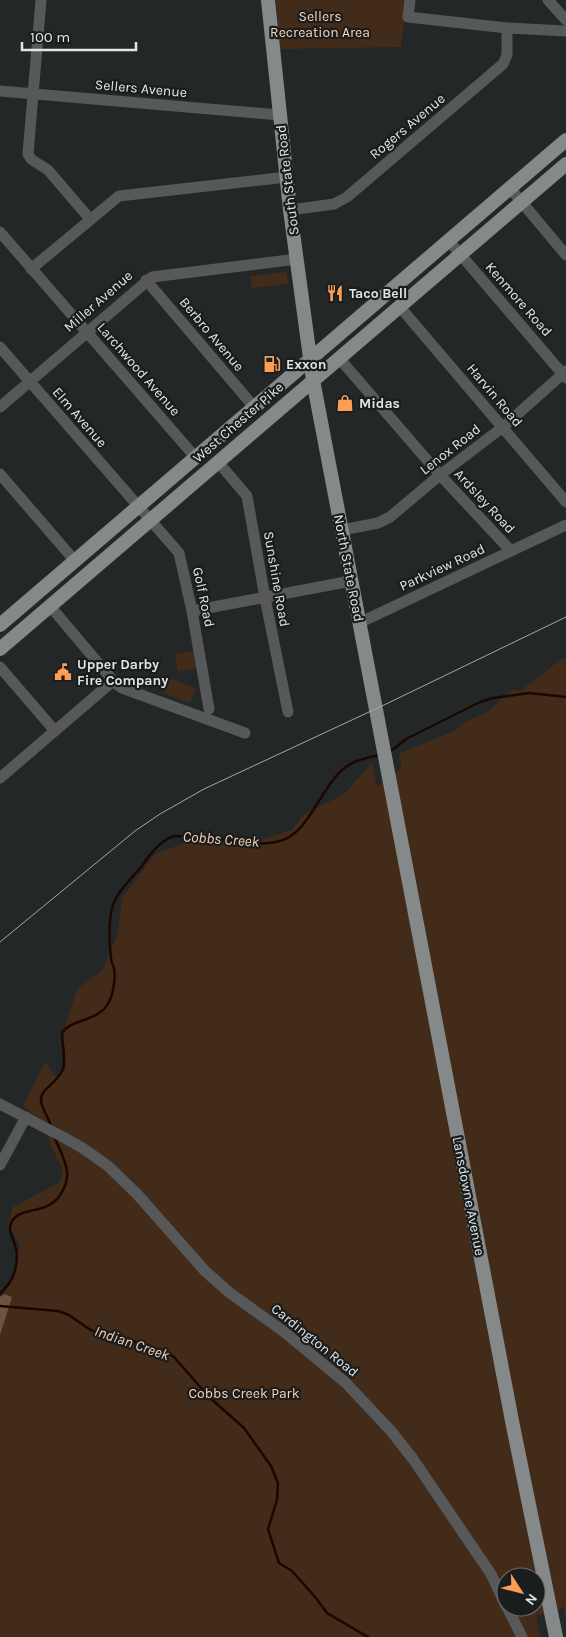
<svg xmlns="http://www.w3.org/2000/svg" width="566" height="1637" font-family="Karla,sans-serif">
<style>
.green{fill:#432b19;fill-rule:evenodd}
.forest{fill:#6f5340}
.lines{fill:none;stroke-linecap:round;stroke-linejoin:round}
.stream{stroke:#1c0700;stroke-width:2.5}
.minor{stroke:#565859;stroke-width:11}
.major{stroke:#86898a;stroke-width:14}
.tram{stroke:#a3a7a7;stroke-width:1}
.labels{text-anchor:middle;stroke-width:4.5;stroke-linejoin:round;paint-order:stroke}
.park-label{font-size:14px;fill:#fed2b5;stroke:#1a1d1e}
.street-label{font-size:14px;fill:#e2e5e5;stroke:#1a1d1e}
.poi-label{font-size:14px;font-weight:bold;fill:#e2e5e5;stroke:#1a1d1e;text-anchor:start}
.water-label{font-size:15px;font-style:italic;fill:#f9cfb1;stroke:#1a1d1e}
</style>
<rect width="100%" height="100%" fill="#232728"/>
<!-- green -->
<path class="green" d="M276,0H407L401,47L280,49Z
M286,272L289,284L252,288L250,276Z
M193,651L196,668L178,671L175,654Z
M566,658V1620L563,1606L555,1615H536L540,1637H0V1297C13,1287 15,1262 20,1246L8,1225L13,1207L60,1182L63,1171L41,1123L23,1105L45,1062L56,1077L66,1069L63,1033L77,989L103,969L118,933L122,898L155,854L201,837L247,844L292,830L303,815L344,794L372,763L377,786L402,768L399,754L454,731L467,721L487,712L512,690L520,691L560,660ZM506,1577H536V1607H506Z
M169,678L196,688L190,703L164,693Z"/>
<!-- forest -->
<path class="forest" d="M4,1294L12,1297L0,1335V1297Z"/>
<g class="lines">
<!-- stream -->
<path class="stream" d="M388,752C396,749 401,742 408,738L480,702L493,698L529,693L566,697
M51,1126C49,1118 41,1108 41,1100C39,1090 60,1081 63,1069C66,1057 62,1045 62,1033C72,1018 99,1022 109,1002C113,994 116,978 114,969C113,965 111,962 111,958C109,943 108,913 115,900C121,888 132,878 141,867C149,856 160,840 174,836C193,837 212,838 231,840C247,842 264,846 280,841C308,834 321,788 342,770C353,760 366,758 380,755
M0,1294C3,1290 7,1287 10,1282C16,1273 19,1256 15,1245C13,1237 8,1232 11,1223C19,1204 50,1218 63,1190C66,1184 68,1179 67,1172C66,1160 58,1147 54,1136
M0,1306L58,1311L69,1315L89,1329L99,1334L132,1340L148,1349L163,1350L174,1357L209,1397L244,1428L271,1466L278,1483L277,1500L268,1529L279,1563L292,1571L316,1598L327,1613L368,1637"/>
<!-- minor -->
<path class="minor" d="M41,0L28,154L31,159L48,170L90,219
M410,0L408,17L507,28L566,31
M548,0L566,20
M0,91L279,115
M510,188L566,255
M290,210L334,204L347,197L503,64L507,55V28
M0,232L196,458
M449,241L566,378
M31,269L119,196L287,177
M146,280L254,407
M400,307L566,502
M0,347L179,553L192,611L209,709
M339,358L440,475L511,551
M0,407L152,277L297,259
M218,462L247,496L265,598L288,712
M0,474L75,561
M342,530L378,523L390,517L440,475L503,427L566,371
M50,606L115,683L122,688L245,733
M192,611L351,581
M359,623L566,525
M0,667L55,731
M0,778L113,681
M0,1104L63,1137L84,1149L108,1166L137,1194L205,1271L230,1293L283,1331L346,1383L391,1431L413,1459L491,1574L506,1606
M0,1165L26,1117
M507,1607L522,1637"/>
<!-- major -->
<path class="major" d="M268,0L290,210L313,380L513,1426L556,1637
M0,625L566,140
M0,649L566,164"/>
<!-- tram -->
<path class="tram" d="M0,942L135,831L160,814L204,789L384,705L566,617"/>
</g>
<!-- icons -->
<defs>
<g id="restaurant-bare" transform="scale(1.35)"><path d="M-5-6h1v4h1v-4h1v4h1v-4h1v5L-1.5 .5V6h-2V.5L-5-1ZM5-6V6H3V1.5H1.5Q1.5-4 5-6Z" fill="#fc9d54" stroke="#1a1d1e" stroke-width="2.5" paint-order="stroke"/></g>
<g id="fuel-bare" transform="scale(1.35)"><path d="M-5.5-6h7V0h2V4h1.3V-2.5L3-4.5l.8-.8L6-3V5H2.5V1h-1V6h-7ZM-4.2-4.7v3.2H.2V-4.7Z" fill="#fc9d54" stroke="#1a1d1e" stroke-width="2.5" paint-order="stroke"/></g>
<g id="shop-bare" transform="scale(1.35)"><path d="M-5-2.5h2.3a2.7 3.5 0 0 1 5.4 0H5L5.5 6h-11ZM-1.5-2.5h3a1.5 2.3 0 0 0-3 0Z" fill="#fc9d54" stroke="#1a1d1e" stroke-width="2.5" paint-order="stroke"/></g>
<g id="civic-bare" transform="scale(1.35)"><path d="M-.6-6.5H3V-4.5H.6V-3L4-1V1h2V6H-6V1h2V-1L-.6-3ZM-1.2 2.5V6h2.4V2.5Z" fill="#fc9d54" stroke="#1a1d1e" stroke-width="2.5" paint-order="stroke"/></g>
</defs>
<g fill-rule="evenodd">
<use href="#restaurant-bare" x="335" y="293"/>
<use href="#fuel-bare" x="272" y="364"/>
<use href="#shop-bare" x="345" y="403"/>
<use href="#civic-bare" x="63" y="672"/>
</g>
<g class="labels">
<!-- park labels -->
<g class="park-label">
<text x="320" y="21">Sellers<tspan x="320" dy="16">Recreation Area</tspan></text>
<text x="244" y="1398">Cobbs Creek Park</text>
</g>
<!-- street labels -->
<g class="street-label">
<text transform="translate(141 88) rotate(5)" y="5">Sellers Avenue</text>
<text transform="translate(407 126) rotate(-40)" y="5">Rogers Avenue</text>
<text transform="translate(287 180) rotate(-97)" y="5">South State Road</text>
<text transform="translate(519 299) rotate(49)" y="5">Kenmore Road</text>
<text transform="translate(98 301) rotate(-41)" y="5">Miller Avenue</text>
<text transform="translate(212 334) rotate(50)" y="5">Berbro Avenue</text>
<text transform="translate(139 369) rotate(49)" y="5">Larchwood Avenue</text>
<text transform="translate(495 395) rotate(50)" y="5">Harvin Road</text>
<text transform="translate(80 417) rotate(49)" y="5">Elm Avenue</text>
<text transform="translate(238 422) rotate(-41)" y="5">West Chester Pike</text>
<text transform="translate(450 449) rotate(-38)" y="5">Lenox Road</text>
<text transform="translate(485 501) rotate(47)" y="5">Ardsley Road</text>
<text transform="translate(442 567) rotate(-25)" y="5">Parkview Road</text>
<text transform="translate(349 568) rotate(79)" y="5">North State Road</text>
<text transform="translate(277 579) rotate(80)" y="5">Sunshine Road</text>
<text transform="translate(204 597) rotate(78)" y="5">Golf Road</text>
<text transform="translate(469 1196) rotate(79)" y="5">Lansdowne Avenue</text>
<text transform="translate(315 1340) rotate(39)" y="5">Cardington Road</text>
</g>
<!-- poi labels -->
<g class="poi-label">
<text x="349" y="298">Taco Bell</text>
<text x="286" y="369">Exxon</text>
<text x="359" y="408">Midas</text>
<text x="77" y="669">Upper Darby<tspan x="77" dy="16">Fire Company</tspan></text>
</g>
<!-- water labels -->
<g class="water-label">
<text transform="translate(221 839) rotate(4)" y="5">Cobbs Creek</text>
<text transform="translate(132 1343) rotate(19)" y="5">Indian Creek</text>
</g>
</g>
<!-- north arrow -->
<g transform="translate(521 1592) rotate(126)"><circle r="24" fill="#1a1d1e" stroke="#6a6d6e"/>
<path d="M0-4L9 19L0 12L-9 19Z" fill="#fc9d54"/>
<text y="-8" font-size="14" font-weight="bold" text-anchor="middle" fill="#e2e5e5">N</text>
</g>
<!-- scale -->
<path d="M22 42v8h114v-8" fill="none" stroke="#e2e5e5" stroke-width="2.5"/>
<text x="30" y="42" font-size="15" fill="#e2e5e5" stroke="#1a1d1e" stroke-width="4" paint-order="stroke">100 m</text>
</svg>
